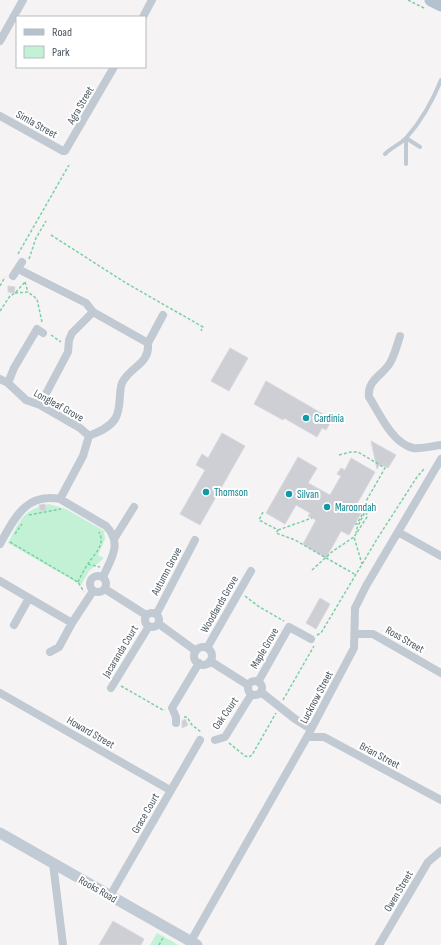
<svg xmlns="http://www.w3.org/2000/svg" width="441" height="945" font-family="'Sofia Sans Condensed',sans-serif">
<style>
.green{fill:#c3f1d5}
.building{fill:#cdcfd5;stroke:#d7d9de}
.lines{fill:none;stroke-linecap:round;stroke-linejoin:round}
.path{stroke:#7ad0a6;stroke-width:1.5;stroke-dasharray:3 2;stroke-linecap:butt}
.lane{stroke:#c1cad2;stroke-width:4}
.street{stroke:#c1cad2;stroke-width:8}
.secondary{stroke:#c1cbd6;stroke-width:11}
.primary{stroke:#b3c2d1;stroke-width:13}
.culture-dot{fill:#0f9aa8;stroke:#fff;stroke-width:1.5}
.labels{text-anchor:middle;stroke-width:4;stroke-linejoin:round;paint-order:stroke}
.street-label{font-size:11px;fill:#4a5661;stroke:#fff}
.culture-label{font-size:11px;fill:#0d838f;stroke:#fff;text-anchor:start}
</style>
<rect width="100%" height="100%" fill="#f5f3f3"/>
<!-- green -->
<path class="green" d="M49,504L66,509L104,531L105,539L98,555L104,558L89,571L81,585L8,543C20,522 22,509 49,504Z
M157,933L177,944V945H150Z"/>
<!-- building -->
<path class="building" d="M8,286L15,287L14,293L8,292Z
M230,348L248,358L229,391L211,381Z
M266,381L328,417L326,421L330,423L326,430L322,428L317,437L284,418L283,420L254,404Z
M222,433L245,446L200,525L180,514L205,470L196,465L202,454L208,458Z
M371,441L396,455L388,468L380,464L377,469Z
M298,457L317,468L308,483L330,495L341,476L337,474L341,468L345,470L351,458L375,472L354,509L361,513L349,535L341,531L326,558L303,544L316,520L308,516L310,513L296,505L285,524L266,513Z
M45,504L46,510L40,511L39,505Z
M320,598L330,604L316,629L306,623Z
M185,719L188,725L182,728V721Z
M113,921L144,939L141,945H99Z"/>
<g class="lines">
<!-- path -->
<path class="path" d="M408,0L424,8
M51,235L126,283L203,327L201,331
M18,254L69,165
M29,259L36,238L46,221
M25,282L28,292
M0,286L5,277
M15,293L28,292L37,299L42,322
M0,311L10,296L15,293L26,281
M51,335L61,342
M339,455L351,452H358L385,468L365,503L367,517L354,537L362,564
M263,512L259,520L278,530L276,533L295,540L356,575
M29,515L61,509
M355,524H357L363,513L364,514L357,528L356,533
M278,530L312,518
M15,534L22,524
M10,542L78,582L84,592
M88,564L100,567
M312,570L333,551L354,537
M78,582C81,576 84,569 88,564C94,554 106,545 99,532
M245,596L258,606L284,621
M317,635L321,633L377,539L417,477L425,468
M121,686L163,710H165
M283,700L314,646
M184,717H187L192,725L201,732
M229,743L245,756L249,757L252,755L276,713
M159,945L164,936"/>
<!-- lane -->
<path class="lane" d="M406,138L420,147
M385,154C392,147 401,144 407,137C422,120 433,100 441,80
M406,164V138"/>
<!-- street -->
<path class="street" d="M143,17L152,0
M0,41L23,0
M0,116L63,151H65L114,67
M22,271L86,303L93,312
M13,276L22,262
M400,336C397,345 395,354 390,363C382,376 367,380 369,397C380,414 392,443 413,448C420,449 434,446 441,445
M148,343L163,315
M0,379L8,383L26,400L40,405L80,428L89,436
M8,383L14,368L37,329L43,333
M40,405L68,352L69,340L72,333L93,312L148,343C150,365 130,366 122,383C118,394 122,408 115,419C109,428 98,432 89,436L83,456L60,499
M398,532L441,556
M114,539L134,507
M0,544C14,519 26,492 60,499L106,526C123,543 111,559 103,577
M90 584a8 8 0 1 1 16 0a8 8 0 1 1-16 0Z
M0,581L72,623
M105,589L146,615
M145 620a7 7 0 1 1 14 0a7 7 0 1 1-14 0Z
M157,613L195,540
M159,624L196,651
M14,625L29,598
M355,634H373L441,673
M194 656a9 9 0 1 1 18 0a9 9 0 1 1-18 0Z
M207,648L251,571
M50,652L59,647L72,623L93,591
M210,661L248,685
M248 688a7 7 0 1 1 14 0a7 7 0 1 1-14 0Z
M258,682L289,627L311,639
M111,688L149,626
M261,692L295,719L311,729
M0,693L170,790
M176,723V717L172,708L199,663
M307,737H324L441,800
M215,740L225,737L251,695
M53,863L63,945
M110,896L200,740
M191,941L307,737L354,648L355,608L366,586L441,459
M379,945L428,862L441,851"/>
<!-- secondary -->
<path class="secondary" d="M0,833L197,945"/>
<!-- primary -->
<path class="primary" d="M431,0L441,5"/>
</g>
<!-- markers -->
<g class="culture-dot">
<circle cx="306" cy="418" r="4"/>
<circle cx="206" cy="492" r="4"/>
<circle cx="289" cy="494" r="4"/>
<circle cx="327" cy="507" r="4"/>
</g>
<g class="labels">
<!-- street labels -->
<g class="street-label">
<text transform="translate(80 105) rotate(-60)" y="4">Agra Street</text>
<text transform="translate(37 124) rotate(29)" y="4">Simla Street</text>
<text transform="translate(59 405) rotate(29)" y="4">Longleaf Grove</text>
<text transform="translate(166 571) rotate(-62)" y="4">Autumn Grove</text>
<text transform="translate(219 604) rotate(-60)" y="4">Woodlands Grove</text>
<text transform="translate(405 639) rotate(30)" y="4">Ross Street</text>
<text transform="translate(264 648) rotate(-60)" y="4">Maple Grove</text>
<text transform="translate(120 651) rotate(-59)" y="4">Jacaranda Court</text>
<text transform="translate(316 697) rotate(-62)" y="4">Lucknow Street</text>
<text transform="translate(225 713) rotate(-55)" y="4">Oak Court</text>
<text transform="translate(91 732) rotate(30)" y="4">Howard Street</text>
<text transform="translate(380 755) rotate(28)" y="4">Brian Street</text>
<text transform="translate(145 813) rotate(-60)" y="4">Grace Court</text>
<text transform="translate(98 889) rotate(30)" y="4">Rooks Road</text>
<text transform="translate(398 891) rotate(-59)" y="4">Owen Street</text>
</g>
<!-- culture labels -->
<g class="culture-label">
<text x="314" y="422">Cardinia</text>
<text x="214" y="496">Thomson</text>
<text x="297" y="498">Silvan</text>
<text x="335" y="511">Maroondah</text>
</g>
</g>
<!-- legend -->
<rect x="16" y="16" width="130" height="52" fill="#ffffff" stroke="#b7bbc0"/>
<rect x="24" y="29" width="20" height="6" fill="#b3c2d1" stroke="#b7bbc0"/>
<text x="52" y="36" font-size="12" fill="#4a5661">Road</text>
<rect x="24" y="46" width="20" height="12" fill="#c3f1d5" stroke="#b7bbc0"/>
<text x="52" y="56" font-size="12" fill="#4a5661">Park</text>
</svg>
